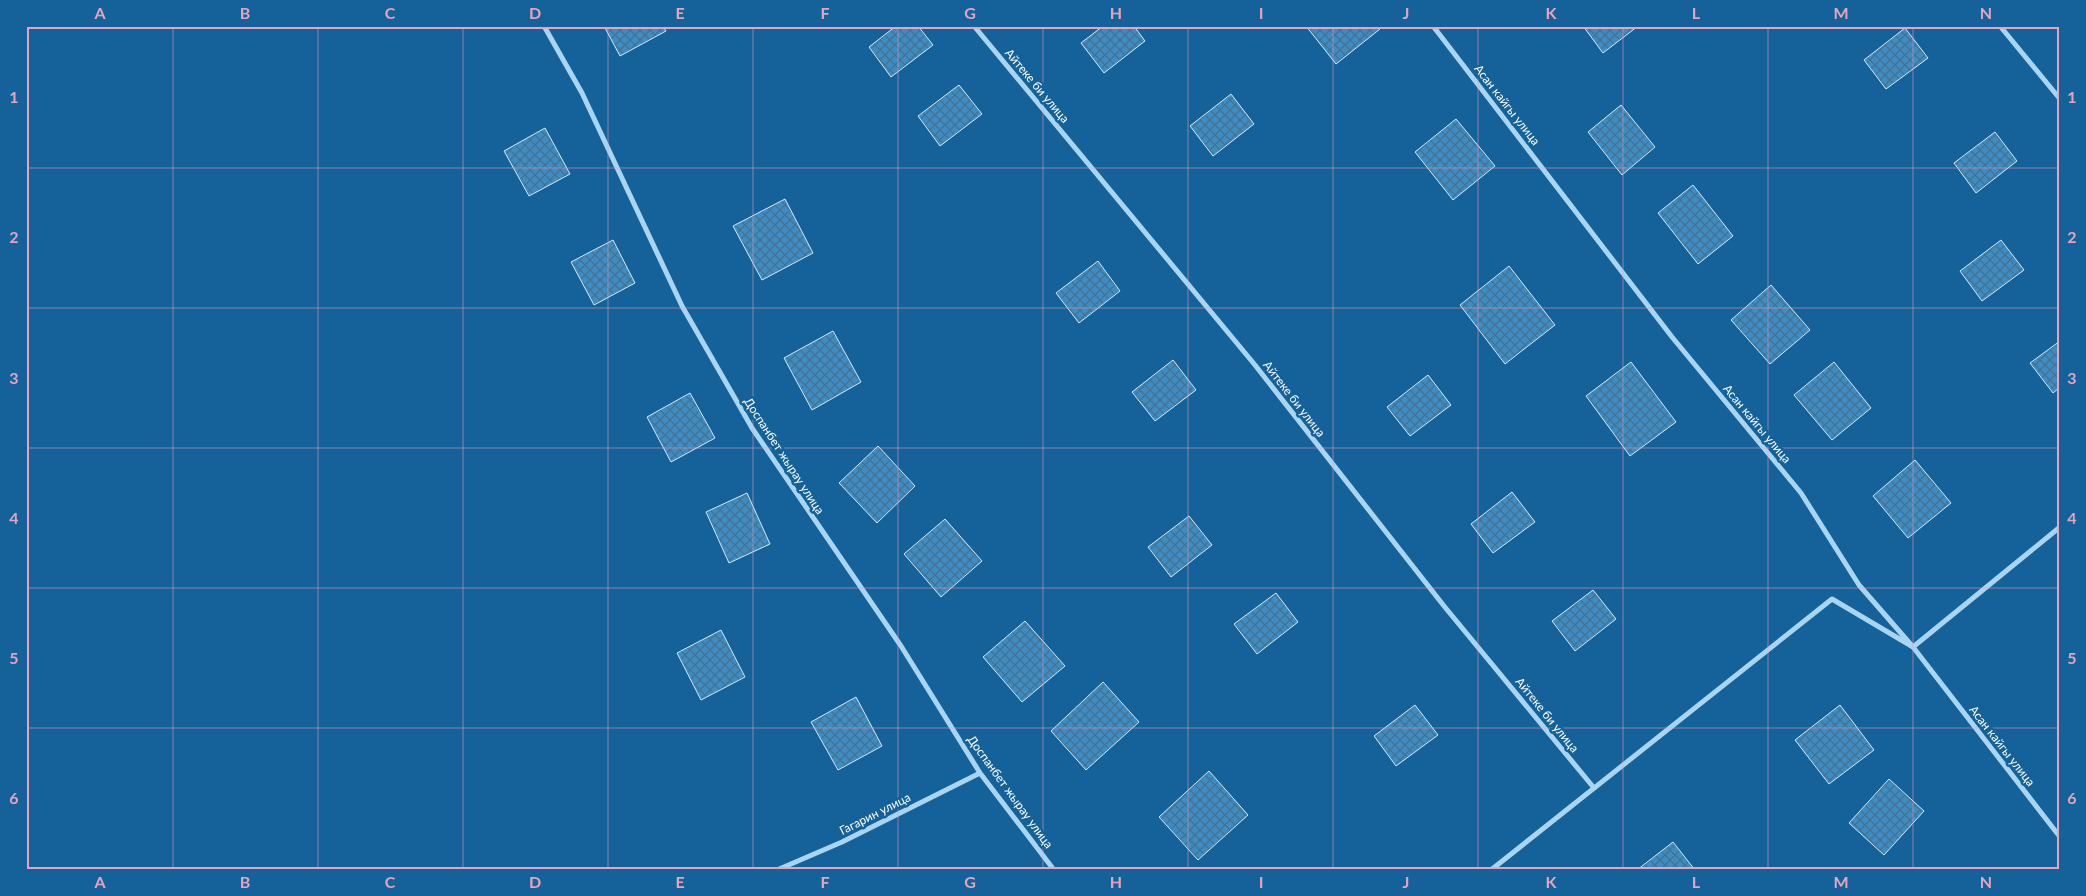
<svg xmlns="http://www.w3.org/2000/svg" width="2086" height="896" font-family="Lato,sans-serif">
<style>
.building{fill:url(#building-cross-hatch);stroke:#d2ebfd}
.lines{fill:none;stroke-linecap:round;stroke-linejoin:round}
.minor{stroke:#aad5f2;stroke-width:5}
.grid{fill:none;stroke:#e7a3bd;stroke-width:1;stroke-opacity:0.55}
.labels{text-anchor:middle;stroke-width:5;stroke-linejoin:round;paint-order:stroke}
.street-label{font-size:12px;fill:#fff;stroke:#15629a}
.neatline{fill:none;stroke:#e7a3bd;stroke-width:2}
.grid-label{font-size:16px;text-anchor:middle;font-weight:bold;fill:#e7a3bd}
</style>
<defs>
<pattern id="building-cross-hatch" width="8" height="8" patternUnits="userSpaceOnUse" patternTransform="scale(1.25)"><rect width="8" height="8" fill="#3e8cc1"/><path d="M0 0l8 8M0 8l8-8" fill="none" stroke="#447292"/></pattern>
</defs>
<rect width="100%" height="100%" fill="#15629a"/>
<!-- building -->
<path class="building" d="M604,26H663L666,31L620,56Z
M896,26H918L933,45L891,77L869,47Z
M1103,26H1134L1145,41L1104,73L1081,43Z
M1306,26H1378L1380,29L1336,64Z
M1583,26H1638L1603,53Z
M1905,28L1928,58L1886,89L1864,60Z
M959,85L982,114L940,146L918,116Z
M1231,94L1254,124L1213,156L1190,126Z
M1621,105L1655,147L1622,175L1588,132Z
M1456,119L1495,166L1453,200L1415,152Z
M545,128L570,174L529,196L504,151Z
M1995,132L2017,161L1976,193L1954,163Z
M1693,185L1733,236L1698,264L1658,213Z
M785,199L813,253L762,280L733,226Z
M613,240L635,283L594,305L571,262Z
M2001,240L2024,270L1982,301L1960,271Z
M1098,261L1120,291L1079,323L1056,293Z
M1509,266L1555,325L1505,364L1460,305Z
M1771,285L1810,330L1770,364L1731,320Z
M833,331L861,382L812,410L784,358Z
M2060,341V387L2053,393L2030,363Z
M1173,360L1196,390L1155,421L1132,392Z
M1631,362L1676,422L1630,456L1586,396Z
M1834,362L1871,408L1832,440L1794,395Z
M1428,375L1451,405L1410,436L1387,407Z
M690,393L715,438L671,462L647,417Z
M878,446L915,486L877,523L839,483Z
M1915,460L1951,503L1908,538L1873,496Z
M1512,492L1535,522L1493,553L1471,524Z
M747,493L770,544L729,563L706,512Z
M1189,516L1212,545L1171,577L1148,547Z
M945,519L982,561L941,597L904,554Z
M1593,590L1616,619L1575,651L1552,621Z
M1276,593L1298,622L1257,654L1234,624Z
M1025,621L1065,666L1022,702L983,657Z
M721,630L745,677L701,700L677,653Z
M1103,682L1139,722L1086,770L1051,731Z
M856,697L882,746L838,770L811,722Z
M1415,705L1438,735L1396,766L1374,736Z
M1840,705L1874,750L1829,784L1795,740Z
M1209,771L1248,815L1198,860L1159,817Z
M1889,779L1924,811L1884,855L1849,823Z
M1673,842L1695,870H1637Z"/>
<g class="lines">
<!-- minor -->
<path class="minor" d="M544,26L582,93L682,306L752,428L901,646L980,773L1054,870
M974,26L1255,365L1444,606L1594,788
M1433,26L1672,337L1801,493L1859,585L1913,647L2060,837
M2000,26L2060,99
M777,870L842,842L980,773
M1491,870L1832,599L1913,647L2060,527"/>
</g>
<!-- grid -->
<path class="grid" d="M173,26V870M318,26V870M463,26V870M608,26V870M753,26V870M898,26V870M1043,26V870M1188,26V870M1333,26V870M1478,26V870M1623,26V870M1768,26V870M1913,26V870M26,168H2060M26,308H2060M26,448H2060M26,588H2060M26,728H2060"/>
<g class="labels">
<!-- street labels -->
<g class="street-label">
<text transform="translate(1037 86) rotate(50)" y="4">Айтеке би улица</text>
<text transform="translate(1507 105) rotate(52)" y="4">Асан кайгы улица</text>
<text transform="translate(1294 399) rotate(52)" y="4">Айтеке би улица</text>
<text transform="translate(1757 424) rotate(50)" y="4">Асан кайгы улица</text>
<text transform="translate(784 456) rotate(57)" y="4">Доспанбет жырау улица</text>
<text transform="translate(1547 715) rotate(51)" y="4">Айтеке би улица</text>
<text transform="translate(2002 746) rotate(52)" y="4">Асан кайгы улица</text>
<text transform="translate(1010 792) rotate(54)" y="4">Доспанбет жырау улица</text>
<text transform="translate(875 814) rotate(-27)" y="4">Гагарин улица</text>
</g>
</g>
<!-- border -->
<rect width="2086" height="896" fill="none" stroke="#15629a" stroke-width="55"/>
<rect x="28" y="28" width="2030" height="840" class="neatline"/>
<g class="grid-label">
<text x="100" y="19">A</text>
<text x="245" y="19">B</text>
<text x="390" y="19">C</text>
<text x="535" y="19">D</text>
<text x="680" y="19">E</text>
<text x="825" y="19">F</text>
<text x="970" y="19">G</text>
<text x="1116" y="19">H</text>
<text x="1261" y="19">I</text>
<text x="1406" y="19">J</text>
<text x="1551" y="19">K</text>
<text x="1696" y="19">L</text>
<text x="1841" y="19">M</text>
<text x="1986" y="19">N</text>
<text x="14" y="103">1</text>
<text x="2072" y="103">1</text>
<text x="14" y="243">2</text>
<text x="2072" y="243">2</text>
<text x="14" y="384">3</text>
<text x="2072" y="384">3</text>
<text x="14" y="524">4</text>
<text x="2072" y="524">4</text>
<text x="14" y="664">5</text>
<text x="2072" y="664">5</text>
<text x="14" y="804">6</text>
<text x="2072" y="804">6</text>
<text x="100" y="888">A</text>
<text x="245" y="888">B</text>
<text x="390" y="888">C</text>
<text x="535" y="888">D</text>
<text x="680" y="888">E</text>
<text x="825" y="888">F</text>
<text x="970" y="888">G</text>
<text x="1116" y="888">H</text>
<text x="1261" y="888">I</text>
<text x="1406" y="888">J</text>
<text x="1551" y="888">K</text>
<text x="1696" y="888">L</text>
<text x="1841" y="888">M</text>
<text x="1986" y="888">N</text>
</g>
</svg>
